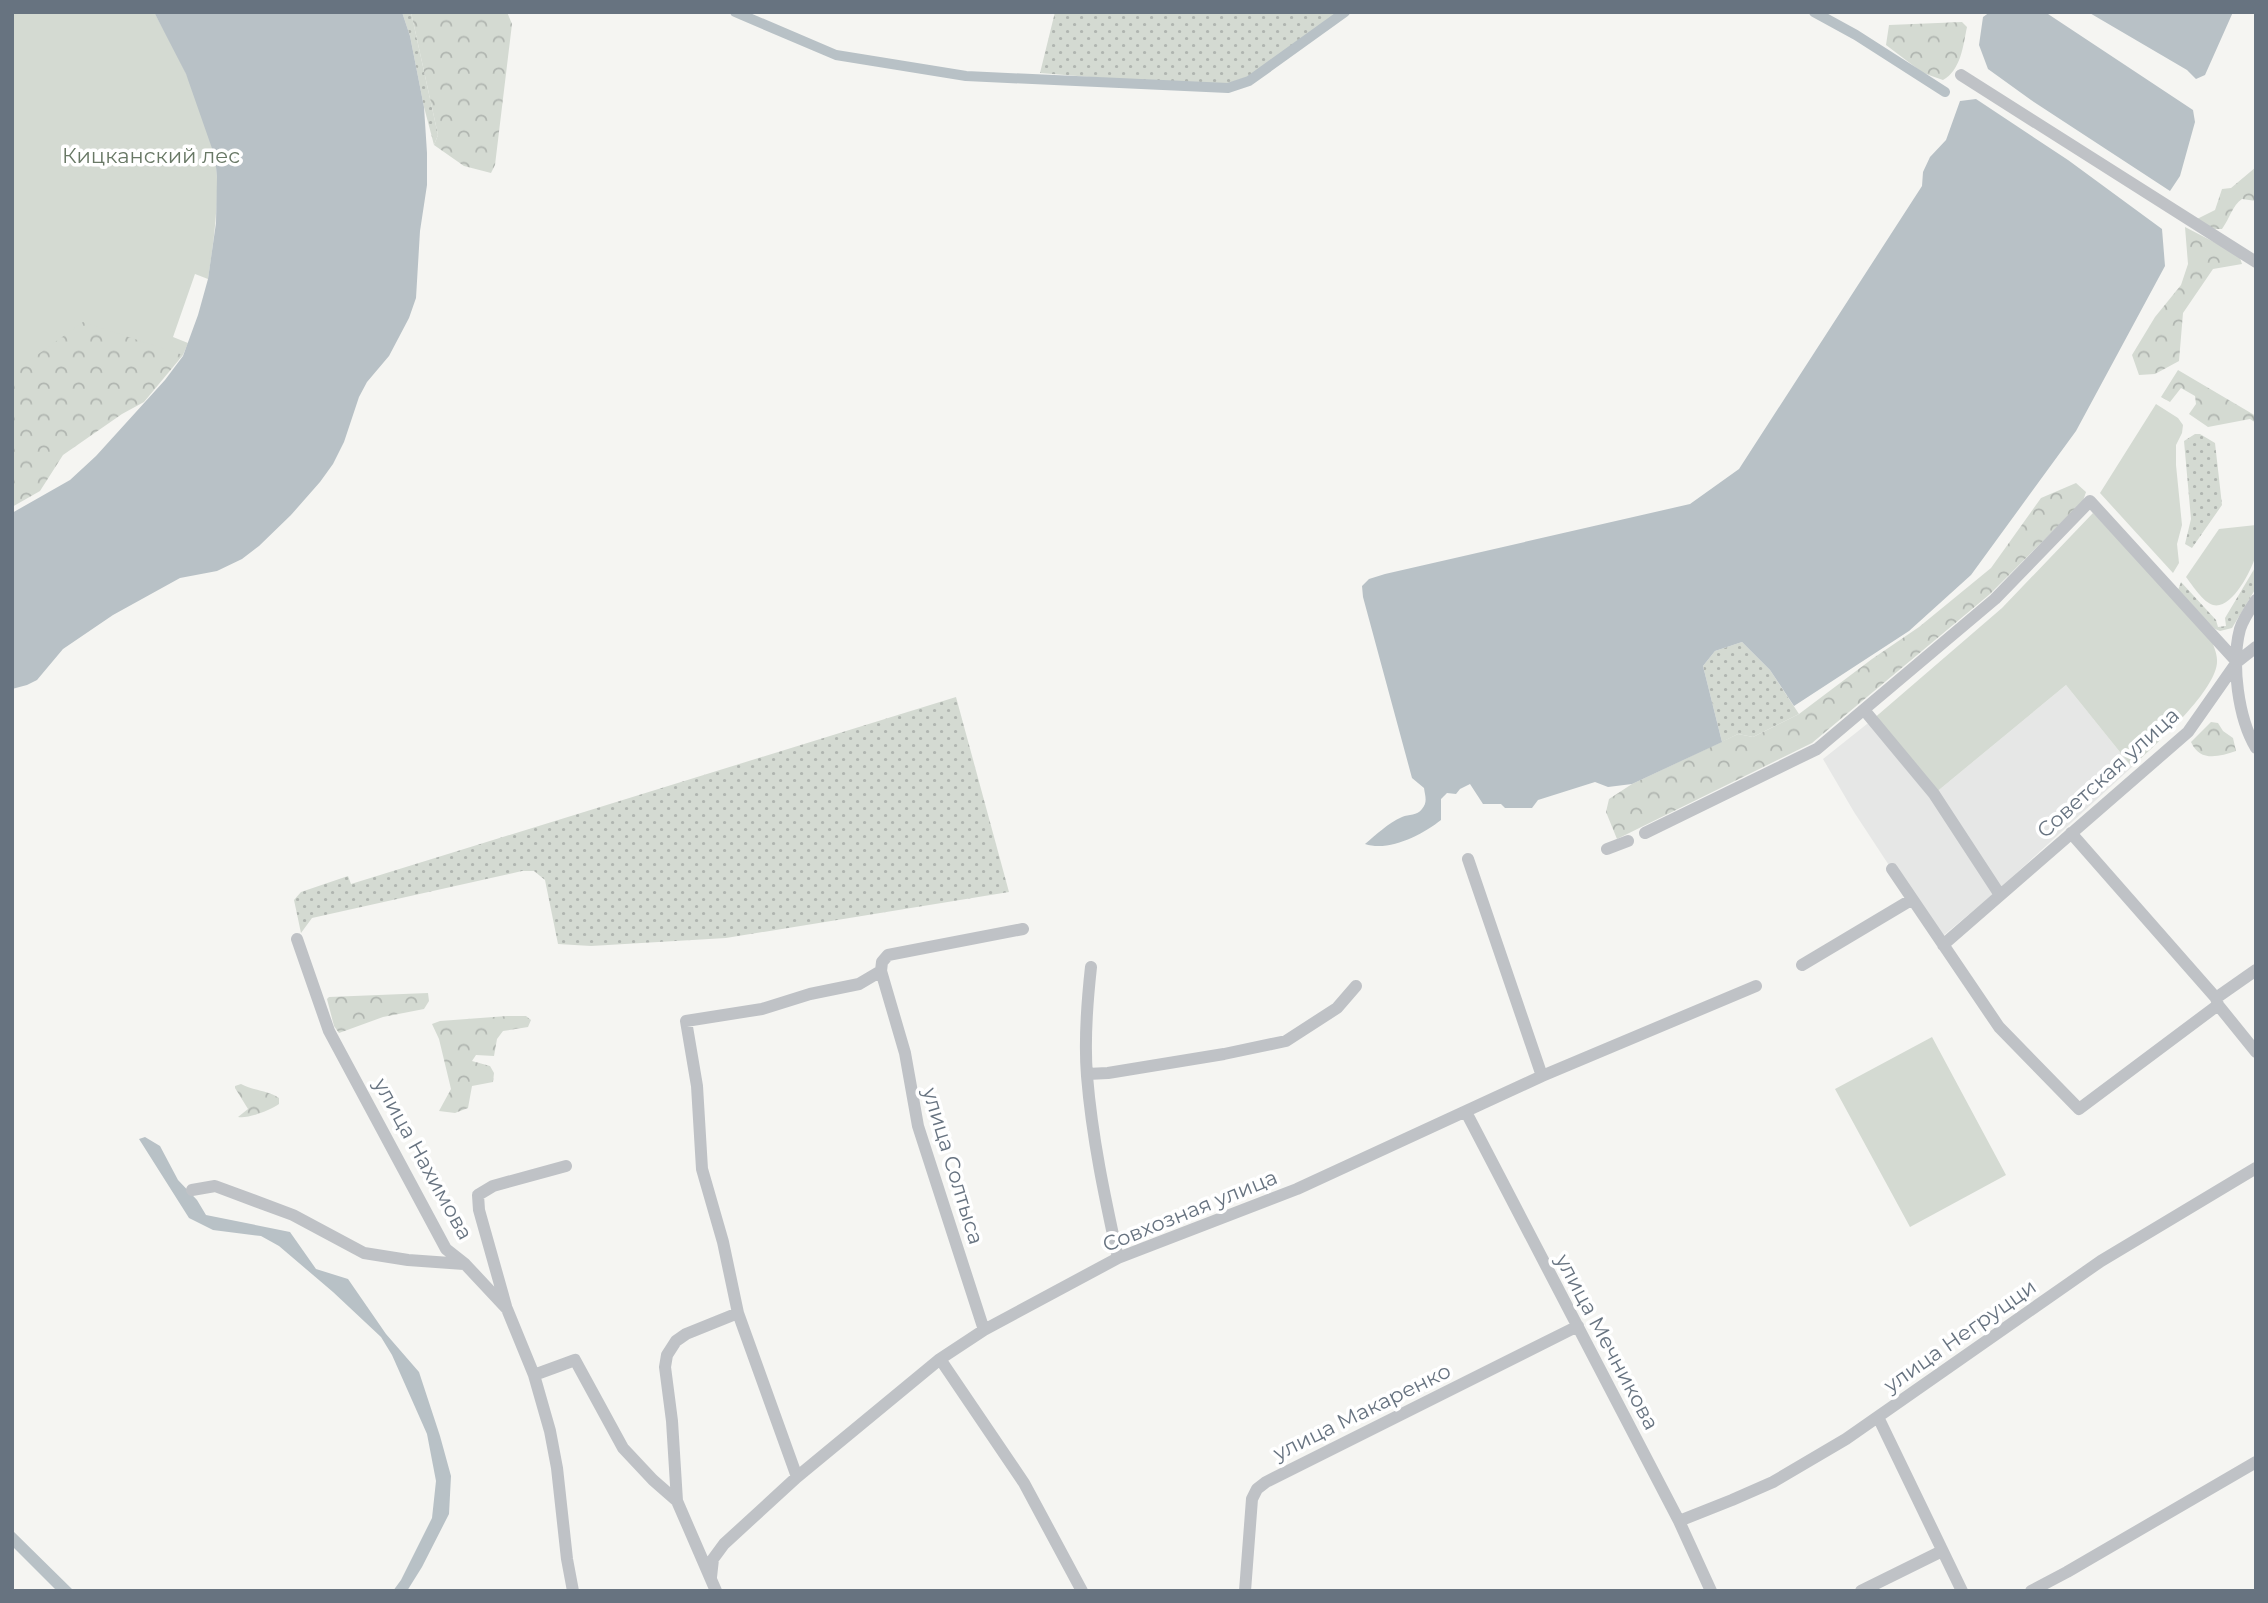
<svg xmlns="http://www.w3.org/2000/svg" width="2268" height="1603" font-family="Montserrat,sans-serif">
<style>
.built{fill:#e6e7e6}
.grass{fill:url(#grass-dots)}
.forest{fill:url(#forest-crowns)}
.park{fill:#d4dad2}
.water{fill:#b8c1c6}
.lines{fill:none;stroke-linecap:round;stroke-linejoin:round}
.canal{stroke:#b8c1c6;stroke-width:10}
.minor{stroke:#bfc2c6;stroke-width:12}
.labels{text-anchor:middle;stroke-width:7;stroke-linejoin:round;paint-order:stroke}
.park-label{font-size:21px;fill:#687865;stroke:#fff}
.street-label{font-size:21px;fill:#677380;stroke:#fff}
</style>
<defs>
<pattern id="grass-dots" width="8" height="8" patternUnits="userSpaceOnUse" patternTransform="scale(1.75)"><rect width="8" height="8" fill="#d4dad2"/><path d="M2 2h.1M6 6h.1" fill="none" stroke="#b0b5b0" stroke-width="1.8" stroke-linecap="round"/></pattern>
<pattern id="forest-crowns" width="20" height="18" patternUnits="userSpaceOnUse" patternTransform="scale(1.75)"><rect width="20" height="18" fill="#d4dad2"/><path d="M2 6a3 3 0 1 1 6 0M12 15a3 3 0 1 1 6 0" fill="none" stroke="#b0b5b0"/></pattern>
</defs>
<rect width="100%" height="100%" fill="#f5f5f2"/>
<!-- built -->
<path class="built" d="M2066,685L2132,767L1997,891L1938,940L1854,812L1823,759L1872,720L1934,794Z"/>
<!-- grass -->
<path class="grass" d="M402,12H411L438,135L434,145L424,107L410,36Z
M1055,12H1345L1249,81L1228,88L1040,73Z
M2195,434H2200L2215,443L2222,505L2192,548L2185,544L2191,519L2184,441Z
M2256,566V588L2232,628L2220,631L2215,629L2178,590L2181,582L2216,620L2218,627L2226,626L2225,618Z
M1742,642L1770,670L1799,714L1753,737L1738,734L1722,742L1703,666L1715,651Z
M956,697L1009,892L726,938L591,946L558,944L545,880L534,871H522L312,918L301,933L294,900L301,892L348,876L351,884Z"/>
<!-- forest -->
<path class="forest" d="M12,12H154L164,329L183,355L144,402L122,414L63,455L40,491L12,507Z
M411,12H507L512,24L495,165L491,173L464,166L434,145L438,135Z
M1962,22L1967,27C1963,46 1961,70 1943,80L1923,73L1886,45L1889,25Z
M2256,167V201L2242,199C2232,206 2230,218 2222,229H2213L2195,220L2215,210L2222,189L2231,188Z
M2185,227L2239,255L2242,264L2213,269L2183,313L2179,361L2155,374L2139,375L2132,355L2155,317L2181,285L2188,264Z
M2178,370L2256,416V423L2250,419L2208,427L2189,414L2196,404L2195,396L2181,388L2170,402L2161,397Z
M2076,483L2086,492L2083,501L1990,594L1812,743L1617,839L1606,812L1609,799L1632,784L1738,734L1753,737L1799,714L1872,659L1919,627L1991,568L2041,498Z
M2211,722L2218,723L2223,731L2233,738L2236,751C2218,757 2200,762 2191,742Z
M428,993L429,1001L424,1009L383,1017L339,1033L334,1026L327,999L329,997Z
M507,1016H526L531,1020L528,1027L503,1031L497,1039L494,1056L476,1055L472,1061L490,1066L494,1073L493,1082L472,1086L468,1108L455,1113L439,1111L451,1089L439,1039L432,1024L440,1021Z
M241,1084C254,1091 268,1090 279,1098V1104C270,1110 249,1119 238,1117L248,1109L235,1088V1086Z"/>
<!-- park -->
<path class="park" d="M12,12H154C179,57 216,126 217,177C218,212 213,246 208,279L195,274L173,337L188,343L183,355L83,322L12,373Z
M2156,404L2178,418L2183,425L2182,433L2176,445V465L2182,525L2177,544L2179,563L2173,573L2100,493Z
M2093,513L2211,638C2213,645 2217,653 2217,660C2219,689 2153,747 2132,767L2066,685L1934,794L1872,720L2002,608Z
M2256,525C2256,535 2258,549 2255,558C2250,573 2231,610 2213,605C2203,602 2193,586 2186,577L2219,529Z
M1932,1037L2006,1175L1910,1227L1835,1089Z"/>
<!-- water -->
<path class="water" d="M154,12H402L410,36L424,107L427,153V185L420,231L416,298L409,318L389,356L367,382L359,397L344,442L333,464L320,482L291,515L259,546L242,559L217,571L180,578L113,615L63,649L37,680L27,685L12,689V513L70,480L96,456L165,380L183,356L198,315L208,279L216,223L217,177L215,157L186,74Z
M1990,12H2045L2193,110L2195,122L2180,176L2170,191L2031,100L1988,69L1979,45L1983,17Z
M2088,12H2233L2205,75L2196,79L2187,70Z
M1976,99L2068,160L2162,229L2165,266L2076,431L1971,575L1909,631L1794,706L1770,670L1742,642L1715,651L1703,666L1722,742L1632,784L1608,787L1595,782L1538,800L1532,808H1505L1501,804H1483L1470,784L1460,789L1456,794L1447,793L1441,799V820C1422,835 1389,852 1365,844C1376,835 1388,823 1402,817C1409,814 1417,816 1422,809C1428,802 1425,796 1424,788L1412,778L1363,597L1362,586L1369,579L1385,574L1690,504L1739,469L1922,186L1923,172L1930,157L1946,140L1960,101Z
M145,1137L160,1146L178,1180L197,1200L206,1215L290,1232L316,1269L348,1279L386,1334L419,1372L440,1436L451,1476L449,1514L422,1567L407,1591H393L401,1580L432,1518L436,1481L427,1434L392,1355L381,1337L333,1292L279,1246L261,1236L213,1230L189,1218L139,1139Z
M12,1530L74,1591H57L12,1546Z"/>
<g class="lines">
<!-- canal -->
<path class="canal" d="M735,12L836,55L966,76L1228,88L1249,81L1345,12
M1814,12L1856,35L1945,92"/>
<!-- minor -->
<path class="minor" d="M1961,75L2256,262
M2256,600C2250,609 2243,619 2240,629C2231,663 2238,718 2256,748
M1865,711L1934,794L2000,895
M1645,833L1817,749L1995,599L2090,501L2237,662
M2071,833L2216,998L2256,970
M1607,849L1628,841
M1468,859L1542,1076
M1892,869L1999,1027L2079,1109L2218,1005L2216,998
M297,939L329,1031L446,1249L465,1264L507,1309L534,1375L550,1431L557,1468L567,1559L573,1591
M1943,945L2188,732L2237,662L2256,647
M1802,965L1911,900
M1091,967C1087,1003 1084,1040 1087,1076C1092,1138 1105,1198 1118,1258
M881,971L905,1053L918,1126L984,1330
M2218,1005L2256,1052
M1087,1074L1108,1073L1224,1054L1286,1041L1337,1008L1356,986
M1466,1112L1679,1521L1711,1591
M192,1190L215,1186L293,1215L364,1253L408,1260L464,1264
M506,1306L479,1210L478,1195L493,1186L566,1166
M940,1359L1024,1483L1082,1591
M534,1375L575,1360L623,1448L653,1480L677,1501L716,1591
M1878,1417L1962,1591
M797,1477L738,1313L723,1242L702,1169L697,1086L686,1021L762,1009L810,994L859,984L881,971L882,962L888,955L1023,929
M677,1501L672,1421L665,1367L667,1355L676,1341L686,1334L738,1313
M1679,1521L1732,1500L1773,1482L1846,1439L2101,1261L2256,1168
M711,1577L713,1559L724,1544L797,1477L940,1359L984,1330L1118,1258L1297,1189L1542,1076L1756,986
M1245,1591L1252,1499L1257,1489L1266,1482L1578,1326
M1861,1591L1942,1551
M2031,1591L2067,1572L2256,1462"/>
</g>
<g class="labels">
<!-- park labels -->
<g class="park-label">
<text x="151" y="163">Кицканский лес</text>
</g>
<!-- street labels -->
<g class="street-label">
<text transform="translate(2108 773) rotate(-42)" y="7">Советская улица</text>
<text transform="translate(423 1159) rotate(61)" y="7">улица Нахимова</text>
<text transform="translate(953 1166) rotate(73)" y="7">улица Солтыса</text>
<text transform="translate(1190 1211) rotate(-22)" y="7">Совхозная улица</text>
<text transform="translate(1960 1336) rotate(-35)" y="7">улица Негруцци</text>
<text transform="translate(1607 1342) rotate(62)" y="7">улица Мечникова</text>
<text transform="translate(1362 1412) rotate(-26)" y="7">улица Макаренко</text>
</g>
</g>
<!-- border -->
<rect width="2268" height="1603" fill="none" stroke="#677380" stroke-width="28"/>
</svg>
